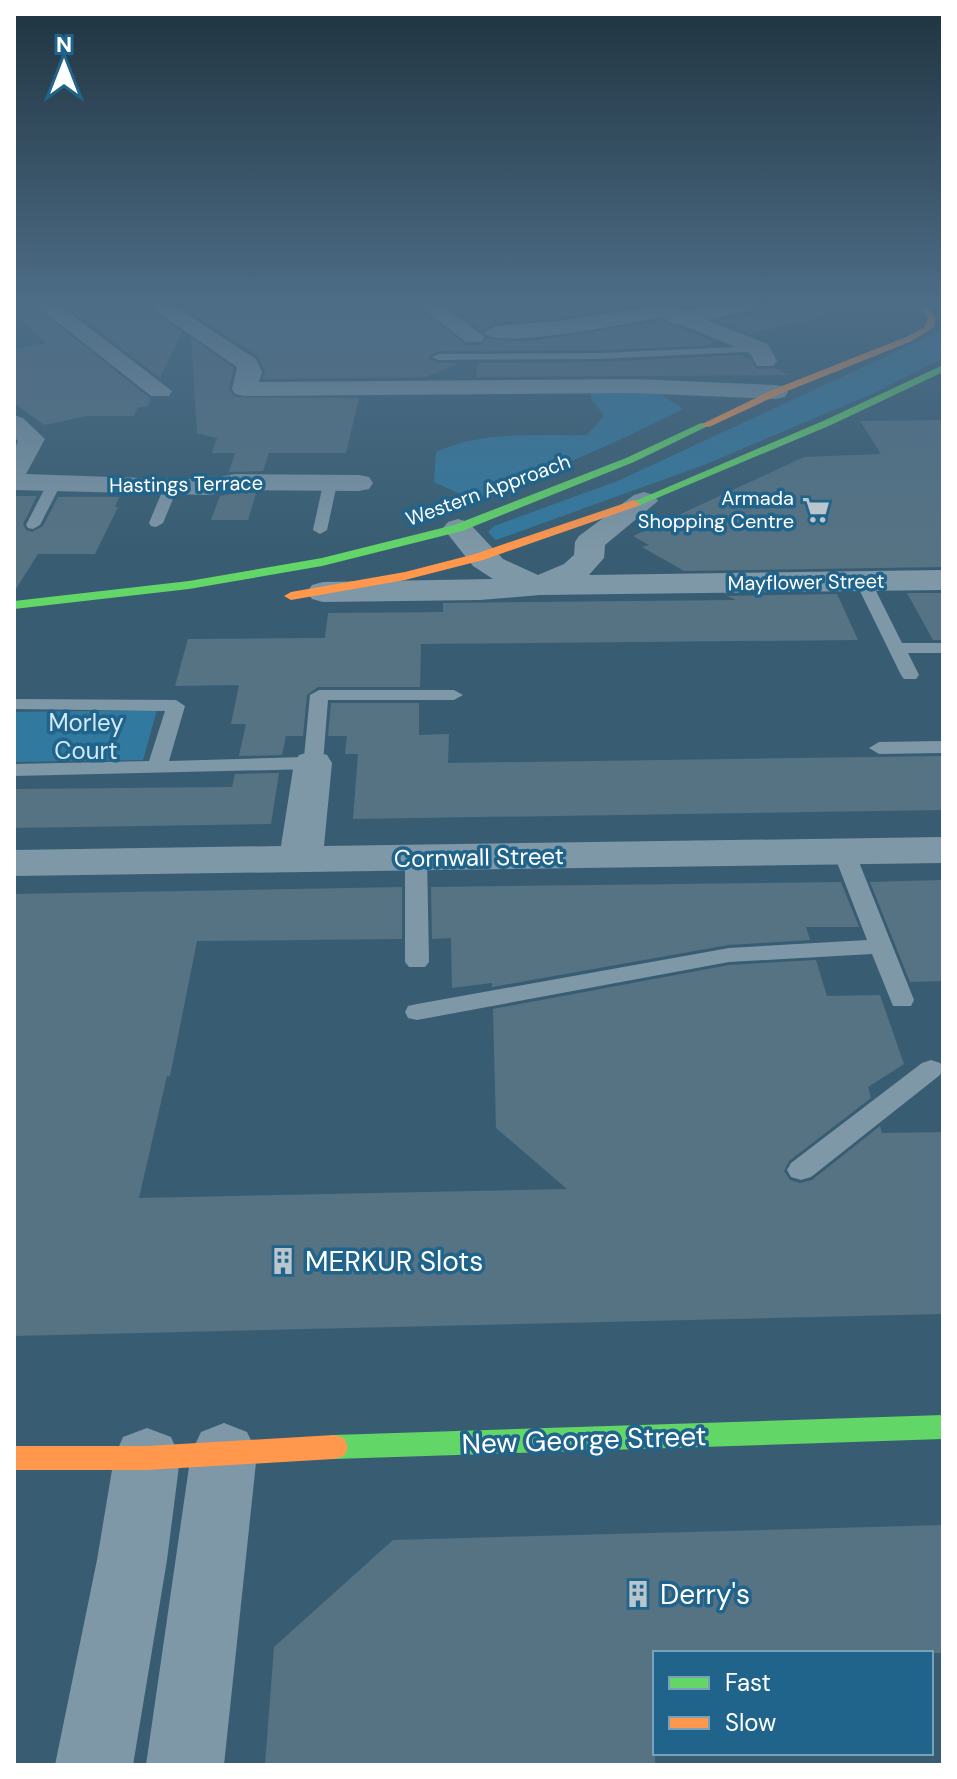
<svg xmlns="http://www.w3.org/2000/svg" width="957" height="1779" font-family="'DM Sans',sans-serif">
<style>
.green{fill:#32799f}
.building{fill:#567384}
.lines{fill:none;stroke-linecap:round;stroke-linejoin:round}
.lane{fill:#7f98a7;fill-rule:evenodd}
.street{fill:#7f98a7;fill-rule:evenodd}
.fast{fill:#63d668;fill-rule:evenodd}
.slow{fill:#ff974d;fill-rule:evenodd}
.labels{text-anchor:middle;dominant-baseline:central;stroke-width:7;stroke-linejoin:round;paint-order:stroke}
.far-street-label{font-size:20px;fill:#fff;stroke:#20638b}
.far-poi-label{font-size:20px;fill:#fff;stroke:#20638b;text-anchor:end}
.park-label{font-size:24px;fill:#d2eaf8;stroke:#20638b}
.street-label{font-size:24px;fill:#fff;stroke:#20638b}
.near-poi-label{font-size:28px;fill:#fff;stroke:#20638b;text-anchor:start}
.near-street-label{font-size:28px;fill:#fff;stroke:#20638b}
</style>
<rect width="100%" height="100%" fill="#385d72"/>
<g class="green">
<polygon points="943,321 943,358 874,393 704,465 496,540 488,532 494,526 620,480 917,342 940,330"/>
<path d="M656,391L683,409C616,443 549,472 479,497L469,498L434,482L436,452C483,430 537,436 587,435L604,416L591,398V392Z"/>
<polygon points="157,710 143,760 14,762 14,712"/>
</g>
<g class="building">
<polygon points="14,302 29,302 151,399 147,407 138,407 134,416 87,416 44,425 14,403 14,349 47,344 14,314"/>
<polygon points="61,302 140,302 182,332 160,378"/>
<polygon points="174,302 411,302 466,345 482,345 488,338 514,341 540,340 662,320 671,327 681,328 715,342 708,344 712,345 600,350 438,351 429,356 431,360 438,363 459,363 426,377 263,379 265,371 258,356"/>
<polygon points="444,302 632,302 635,306 560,318 495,323 482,331"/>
<polygon points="760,302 826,302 828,315 750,334 717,321 753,313"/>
<polygon points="191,338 234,368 229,388 234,397 359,398 346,453 269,453 263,471 229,472 235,453 212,453 217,438 197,433"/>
<polygon points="740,355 750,359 757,369 775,368 789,375 476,377 477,363 600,362"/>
<polygon points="943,420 943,567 684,571 642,547 649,545 633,536 804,457 881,454 860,421"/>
<polygon points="235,493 256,493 248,520 211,520 220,496"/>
<polygon points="14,496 37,496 23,524 26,530 32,532 43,526 58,497 119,497 115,507 118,507 95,554 38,554 14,592"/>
<polygon points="907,593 943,593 943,640 933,640"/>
<polygon points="837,594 858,640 421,644 420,687 318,687 307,695 303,736 286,736 282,755 239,756 246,724 231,724 239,685 175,686 188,639 325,638 328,613 443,612 443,603 736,600 727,596"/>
<polygon points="331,703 419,703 419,735 449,734 448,763 943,756 943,810 353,819 358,754 345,754 347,736 328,736"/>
<polygon points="279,773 271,824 14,828 14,789 232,787 235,774"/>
<polygon points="943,880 943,981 910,982 870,882"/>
<polygon points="841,882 859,927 806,927 810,940 728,945 492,987 492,983 452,988 451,938 432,939 431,887"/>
<polygon points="402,887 402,939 197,941 170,1076 167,1076 139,1198 567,1189 496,1128 493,1009 729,965 816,960 827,996 880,995 904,1064 868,1087 871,1098 789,1161 784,1171 790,1180 800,1183 812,1180 880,1126 882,1133 943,1132 943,1314 14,1336 14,894"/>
<polygon points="943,1525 943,1653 655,1653 655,1765 265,1765 274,1647 393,1540"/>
</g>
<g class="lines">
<g class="lane">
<polygon points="760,346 764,347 764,351 600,359 438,360 432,357 438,354 600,353"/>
<polygon points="55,478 62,482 40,525 33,529 28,528 26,525 48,482"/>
<polygon points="330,480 337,484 327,530 320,534 313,530 323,484"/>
<polygon points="171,483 178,487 163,523 156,527 151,526 149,523 164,487"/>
<polygon points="863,576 871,581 902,643 943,643 943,653 908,653 919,675 916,679 904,679 901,675 855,581"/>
<polygon points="319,690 454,690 463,695 454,700 328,700 323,763 313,769 14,776 14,764 149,761 165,711 14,709 14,699 176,700 185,706 169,761 304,757 310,695"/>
<polygon points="943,741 943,753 879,754 869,748 879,742"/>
<polygon points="844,846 855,852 914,1000 911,1006 893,1006 872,954 729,962 417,1020 408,1018 405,1012 408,1006 417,1004 729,948 867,940 833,852"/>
<polygon points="416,852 427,858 429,962 425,967 409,967 405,962 405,858"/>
<polygon points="931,1060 940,1063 943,1068 940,1075 811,1177 801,1180 791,1177 787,1170 791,1163 922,1063"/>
</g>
<g class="street">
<polygon points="32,302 56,302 172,391 169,396 151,396"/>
<polygon points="143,302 168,302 256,359 262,372 259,382 635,379 776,385 785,387 788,392 785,397 776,399 635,393 244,396 235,394 232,389 237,367"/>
<polygon points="414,302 438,302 485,337 482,342 466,342"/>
<path d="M635,302H664L686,311L731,302H757L752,310L707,320L768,344L777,361L773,366H757L750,353L682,325L671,324L663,317C637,322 497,350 484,333L495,326L560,321L642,308Z"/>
<polygon points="14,415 23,418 45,439 26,474 171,479 209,479 235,474 359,475 369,477 373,483 369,489 359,491 235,490 209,495 14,490 14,451 18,441 14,437"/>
<polygon points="644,492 654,495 658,501 605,545 604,558 589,575 943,570 943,590 540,595 480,600 323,602 312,599 307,592 312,585 323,582 493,579 473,566 443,528 448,522 458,519 468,522 503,559 538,575 564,564 574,555 575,542 579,536 634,495"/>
<polygon points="313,751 327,755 332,763 324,846 943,837 943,863 14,876 14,850 281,846 294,763 299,755"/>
<polygon points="224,1423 247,1432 257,1453 224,1765 146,1765 191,1453 201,1432"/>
<polygon points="147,1428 171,1437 180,1458 167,1560 133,1765 55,1765 97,1560 114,1458 123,1437"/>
</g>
<g class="fast">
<polygon points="943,365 943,372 831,425 638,506 628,504 823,421"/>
<polygon points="701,423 710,425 634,462 462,531 322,566 189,589 14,609 14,601 189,581 322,558 454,525 626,458"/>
<polygon points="943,1415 943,1439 334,1459 324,1456 320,1447 324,1438 334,1435"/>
</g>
<g class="slow">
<polygon points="926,306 936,319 933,328 912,341 780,394 709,427 700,425 772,390 906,337 925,327 928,319 922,309"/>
<polygon points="634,500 640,504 638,506 483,560 405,580 291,600 284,596 291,592 405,572 475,554"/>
<polygon points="334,1435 344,1438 348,1447 344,1456 334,1459 147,1470 14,1470 14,1446 147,1446"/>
</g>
</g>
<linearGradient id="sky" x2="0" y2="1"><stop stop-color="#1f333f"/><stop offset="0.55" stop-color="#4d6d87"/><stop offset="1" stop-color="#4d6d87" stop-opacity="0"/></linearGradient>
<rect width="957" height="551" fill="url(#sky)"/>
<defs>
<g id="supermarket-bare" transform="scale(2.16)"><path d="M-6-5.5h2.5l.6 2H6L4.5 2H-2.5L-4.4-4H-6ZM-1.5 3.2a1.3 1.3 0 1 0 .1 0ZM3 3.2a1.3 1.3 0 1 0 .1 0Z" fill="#b9c6ce" stroke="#20638b" stroke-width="2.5" paint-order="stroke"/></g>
<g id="building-bare" transform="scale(2.16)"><path d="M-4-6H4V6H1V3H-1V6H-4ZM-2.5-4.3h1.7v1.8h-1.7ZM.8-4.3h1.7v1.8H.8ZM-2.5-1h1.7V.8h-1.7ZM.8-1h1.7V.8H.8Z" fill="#b9c6ce" stroke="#20638b" stroke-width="2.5" paint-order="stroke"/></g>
</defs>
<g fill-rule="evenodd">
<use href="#supermarket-bare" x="816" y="510"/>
<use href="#building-bare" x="283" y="1261"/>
<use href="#building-bare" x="638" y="1594"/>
</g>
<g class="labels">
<g class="far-street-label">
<text transform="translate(186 484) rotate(-1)">Hastings Terrace</text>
<text transform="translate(488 490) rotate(-20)">Western Approach</text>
<text transform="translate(806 582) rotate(-1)">Mayflower Street</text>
</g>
<g class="far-poi-label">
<text x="794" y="498">Armada<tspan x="794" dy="23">Shopping Centre</tspan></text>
</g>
<g class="park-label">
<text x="86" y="722">Morley<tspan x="86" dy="28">Court</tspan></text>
</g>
<g class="street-label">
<text transform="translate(479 857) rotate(-1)">Cornwall Street</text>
</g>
<g class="near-poi-label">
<text x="305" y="1261">MERKUR Slots</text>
<text x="660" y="1594">Derry's</text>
</g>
<g class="near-street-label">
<text transform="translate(584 1440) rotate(-2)">New George Street</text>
</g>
</g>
<rect width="957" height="1779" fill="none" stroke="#ffffff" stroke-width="32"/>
<rect x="653" y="1651" width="280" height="104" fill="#20638b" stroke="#79a1b9" stroke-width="2"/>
<rect x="669" y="1677" width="40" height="12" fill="#63d668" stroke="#79a1b9" stroke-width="2"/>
<text x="725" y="1691" font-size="24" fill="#ffffff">Fast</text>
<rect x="669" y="1717" width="40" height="12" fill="#ff974d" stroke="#79a1b9" stroke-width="2"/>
<text x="725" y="1731" font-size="24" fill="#ffffff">Slow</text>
<g transform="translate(64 64)" stroke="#20638b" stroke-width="6" paint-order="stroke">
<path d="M0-6L14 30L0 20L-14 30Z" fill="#ffffff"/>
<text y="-12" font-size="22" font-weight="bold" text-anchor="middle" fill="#ffffff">N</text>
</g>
</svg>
